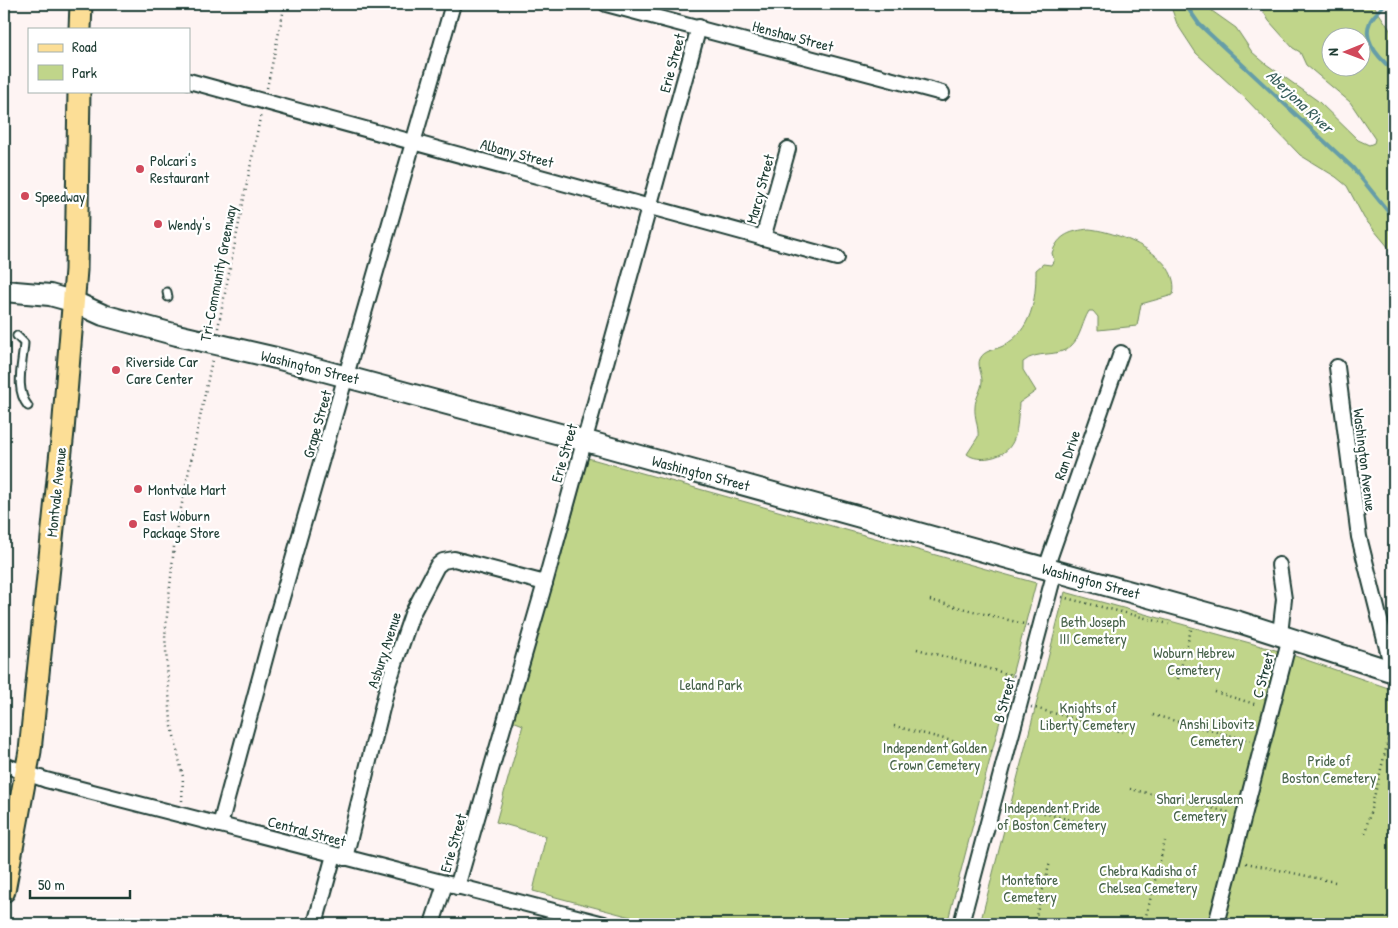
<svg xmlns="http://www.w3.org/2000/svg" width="1398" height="928" font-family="'Patrick Hand',sans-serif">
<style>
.green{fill:#c0d58a;stroke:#70895f;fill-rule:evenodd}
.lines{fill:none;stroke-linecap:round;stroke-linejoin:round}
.stream{stroke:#659da8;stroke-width:4}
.service-casing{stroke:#1f3d34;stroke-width:11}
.minor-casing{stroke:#1f3d34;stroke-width:18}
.secondary-casing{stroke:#1f3d34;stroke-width:24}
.primary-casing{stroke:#1f3d34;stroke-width:25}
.path{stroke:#1f3d34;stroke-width:2.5;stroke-dasharray:1 4;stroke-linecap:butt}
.service{stroke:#fff;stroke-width:7}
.minor{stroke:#fff;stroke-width:14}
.secondary{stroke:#fff;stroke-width:20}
.primary{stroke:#fcde96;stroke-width:21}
.poi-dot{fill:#d1495b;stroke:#fff;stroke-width:2}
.labels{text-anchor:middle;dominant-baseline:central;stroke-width:4.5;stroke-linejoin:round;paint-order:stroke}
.street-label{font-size:15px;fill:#1f3d34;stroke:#fff}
.poi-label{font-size:15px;fill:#1f3d34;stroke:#fff;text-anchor:start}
.park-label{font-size:15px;fill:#47634a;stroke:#fff}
.water-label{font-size:16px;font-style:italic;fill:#365d5b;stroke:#fff}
</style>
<rect width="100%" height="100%" fill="#fef4f3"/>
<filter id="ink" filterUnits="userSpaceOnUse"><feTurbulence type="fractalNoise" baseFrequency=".02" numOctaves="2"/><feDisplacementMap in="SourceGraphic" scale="10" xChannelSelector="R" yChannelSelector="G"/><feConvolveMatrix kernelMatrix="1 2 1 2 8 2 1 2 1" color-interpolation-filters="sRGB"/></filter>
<g filter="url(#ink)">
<g class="green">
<path d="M1170,4H1206L1212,11L1236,28L1252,52L1266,64L1318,101L1358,140L1369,145L1374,143L1375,139L1350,102L1306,65L1300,52L1293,48L1269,21L1259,4H1373L1394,36V254L1364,218L1347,186L1336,177L1300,155L1244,97L1196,53L1177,24ZM1330,38H1360V68H1330Z"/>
<path d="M1089,229C1119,232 1182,256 1173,295L1141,304L1137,326L1098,330V317L1093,311H1089C1082,322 1081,337 1071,346C1056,359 1038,349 1023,362V370L1036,391L1019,403C1017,427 1019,453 989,458C982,459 973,459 967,454L978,437C979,427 974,417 975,407C975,398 982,390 982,381C982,374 977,365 980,359C984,350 995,350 1003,346C1032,330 1036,300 1036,270L1043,264L1051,265L1054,260L1052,253C1059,234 1071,231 1089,229Z"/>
<polygon points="588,458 1036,583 947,924 657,924 533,891 546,836 496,822 523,725 513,721 516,706 545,601 561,557"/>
<polygon points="1065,592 1279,651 1208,924 980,924"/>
<polygon points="1292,655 1394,690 1394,924 1222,924"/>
</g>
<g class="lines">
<g class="stream">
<polyline points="1185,4 1199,24 1353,168 1394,219"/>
<path d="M1384,4C1381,10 1372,16 1370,22C1361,41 1382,61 1394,71"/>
</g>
<g class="service-casing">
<g id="service">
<polyline points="167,292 168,297"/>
<path d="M17,336L24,343C23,363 14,389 28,406"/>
</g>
</g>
<g class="minor-casing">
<g id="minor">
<polyline points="606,4 942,93"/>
<polyline points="189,81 837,258"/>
<polyline points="763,238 788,149"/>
<polyline points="1337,367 1359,537 1393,672"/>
<polyline points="1279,565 1284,599 1280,634"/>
<polyline points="1046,568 1121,353"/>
<polyline points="4,765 46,780 604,924"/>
<polyline points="220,825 275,622 453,4"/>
<polyline points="345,858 388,684 412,614 437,566 443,561 454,559 545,583"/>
<polyline points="457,887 545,583 699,27"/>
<polyline points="315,924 334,855"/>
<polyline points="432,924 445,884"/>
<polyline points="961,924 1055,571"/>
<polyline points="1216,924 1290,637"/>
</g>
</g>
<g class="secondary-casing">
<polyline id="secondary" points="4,291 50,295 72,301 103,315 177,335 276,358 597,444 1239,622 1394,672"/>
</g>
<g class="primary-casing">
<g id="primary">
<polyline points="80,29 81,4"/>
<polyline points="4,891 30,751 63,431 76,270 79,91"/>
</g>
</g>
<g class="path">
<polyline points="267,88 285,4"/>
<polyline points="218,328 261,113"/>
<polyline points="1062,597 1169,624"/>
<polyline points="930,600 1028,625"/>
<polyline points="917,649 1015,676"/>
<polyline points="1178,679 1192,626"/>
<polyline points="1215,692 1258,705"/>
<polyline points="1031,707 1123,732"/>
<polyline points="1153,715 1251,741"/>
<polyline points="894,726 995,752"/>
<polyline points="1130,789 1232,813"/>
<polyline points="182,801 183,777 171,722 165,636 175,537 212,360"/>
<polyline points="1005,803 1110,830"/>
<polyline points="1365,833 1394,717"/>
<polyline points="1246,863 1335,882"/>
<polyline points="1034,924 1050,862"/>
<polyline points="1144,924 1165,841"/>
</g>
<use href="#service" class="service"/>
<use href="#minor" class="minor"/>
<use href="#secondary" class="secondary"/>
<use href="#primary" class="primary"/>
</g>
</g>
<g class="poi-dot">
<circle cx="140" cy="169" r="5"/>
<circle cx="25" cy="196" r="5"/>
<circle cx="158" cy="224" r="5"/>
<circle cx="116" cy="370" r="5"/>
<circle cx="138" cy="489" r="5"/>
<circle cx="133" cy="524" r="5"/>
</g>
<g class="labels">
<g class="street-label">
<text transform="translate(793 36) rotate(15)">Henshaw Street</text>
<text transform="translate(672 63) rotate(-75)">Erie Street</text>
<text transform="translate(517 153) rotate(15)">Albany Street</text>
<text transform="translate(760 189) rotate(-75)">Marcy Street</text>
<text transform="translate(218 273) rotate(-79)">Tri-Community Greenway</text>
<text transform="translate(310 367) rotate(14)">Washington Street</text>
<text transform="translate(317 424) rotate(-74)">Grape Street</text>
<text transform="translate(564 453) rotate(-74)">Erie Street</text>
<text transform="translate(1067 455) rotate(-71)">Ran Drive</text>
<text transform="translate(1365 460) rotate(83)">Washington Avenue</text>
<text transform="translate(701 473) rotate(15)">Washington Street</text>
<text transform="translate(56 492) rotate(-84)">Montvale Avenue</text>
<text transform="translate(1091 581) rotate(15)">Washington Street</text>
<text transform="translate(384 650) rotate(-72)">Asbury Avenue</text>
<text transform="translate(1263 675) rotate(-75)">C Street</text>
<text transform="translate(1004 700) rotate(-75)">B Street</text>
<text transform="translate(307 831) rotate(15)">Central Street</text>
<text transform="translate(453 843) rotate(-74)">Erie Street</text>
</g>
<g class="poi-label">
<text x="150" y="160">Polcari's<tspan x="150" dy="17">Restaurant</tspan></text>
<text x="35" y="196">Speedway</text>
<text x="168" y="224">Wendy's</text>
<text x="126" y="361">Riverside Car<tspan x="126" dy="17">Care Center</tspan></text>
<text x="148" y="489">Montvale Mart</text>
<text x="143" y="515">East Woburn<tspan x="143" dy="17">Package Store</tspan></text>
</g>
<g class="park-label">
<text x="1093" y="621">Beth Joseph<tspan x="1093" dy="17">III Cemetery</tspan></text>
<text x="1194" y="652">Woburn Hebrew<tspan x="1194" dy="17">Cemetery</tspan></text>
<text x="711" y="684">Leland Park</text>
<text x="1088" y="707">Knights of<tspan x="1088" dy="17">Liberty Cemetery</tspan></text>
<text x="1217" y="723">Anshi Libovitz<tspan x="1217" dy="17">Cemetery</tspan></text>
<text x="935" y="747">Independent Golden<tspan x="935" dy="17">Crown Cemetery</tspan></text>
<text x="1329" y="760">Pride of<tspan x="1329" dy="17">Boston Cemetery</tspan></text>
<text x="1200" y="798">Shari Jerusalem<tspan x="1200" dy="17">Cemetery</tspan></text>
<text x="1052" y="807">Independent Pride<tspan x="1052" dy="17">of Boston Cemetery</tspan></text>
<text x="1148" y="870">Chebra Kadisha of<tspan x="1148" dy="17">Chelsea Cemetery</tspan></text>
<text x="1030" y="879">Montefiore<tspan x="1030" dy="17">Cemetery</tspan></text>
</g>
<g class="water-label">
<text transform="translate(1300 101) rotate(43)">Aberjona River</text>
</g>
</g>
<rect width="1398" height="928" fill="none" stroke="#fff" stroke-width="20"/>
<rect x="10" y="10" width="1378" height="908" fill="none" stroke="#1f3d34" stroke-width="2" filter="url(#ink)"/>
<rect x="28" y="28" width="162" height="65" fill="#ffffff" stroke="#a5b1ae"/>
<rect x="38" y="44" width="25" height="8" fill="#fcde96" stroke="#a5b1ae"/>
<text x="72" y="52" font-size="15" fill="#1f3d34">Road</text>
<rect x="38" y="65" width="25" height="15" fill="#c0d58a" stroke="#a5b1ae"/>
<text x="72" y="78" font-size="15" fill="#1f3d34">Park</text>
<g transform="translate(1346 52) rotate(269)"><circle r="24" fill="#ffffff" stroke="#a5b1ae"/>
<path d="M0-4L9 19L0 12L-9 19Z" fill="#d1495b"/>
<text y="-8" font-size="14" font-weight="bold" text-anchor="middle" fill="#1f3d34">N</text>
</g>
<path d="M30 890v8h100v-8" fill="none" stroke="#1f3d34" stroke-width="2.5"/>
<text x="38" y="890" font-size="15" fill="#1f3d34" stroke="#ffffff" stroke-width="4" paint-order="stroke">50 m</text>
</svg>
